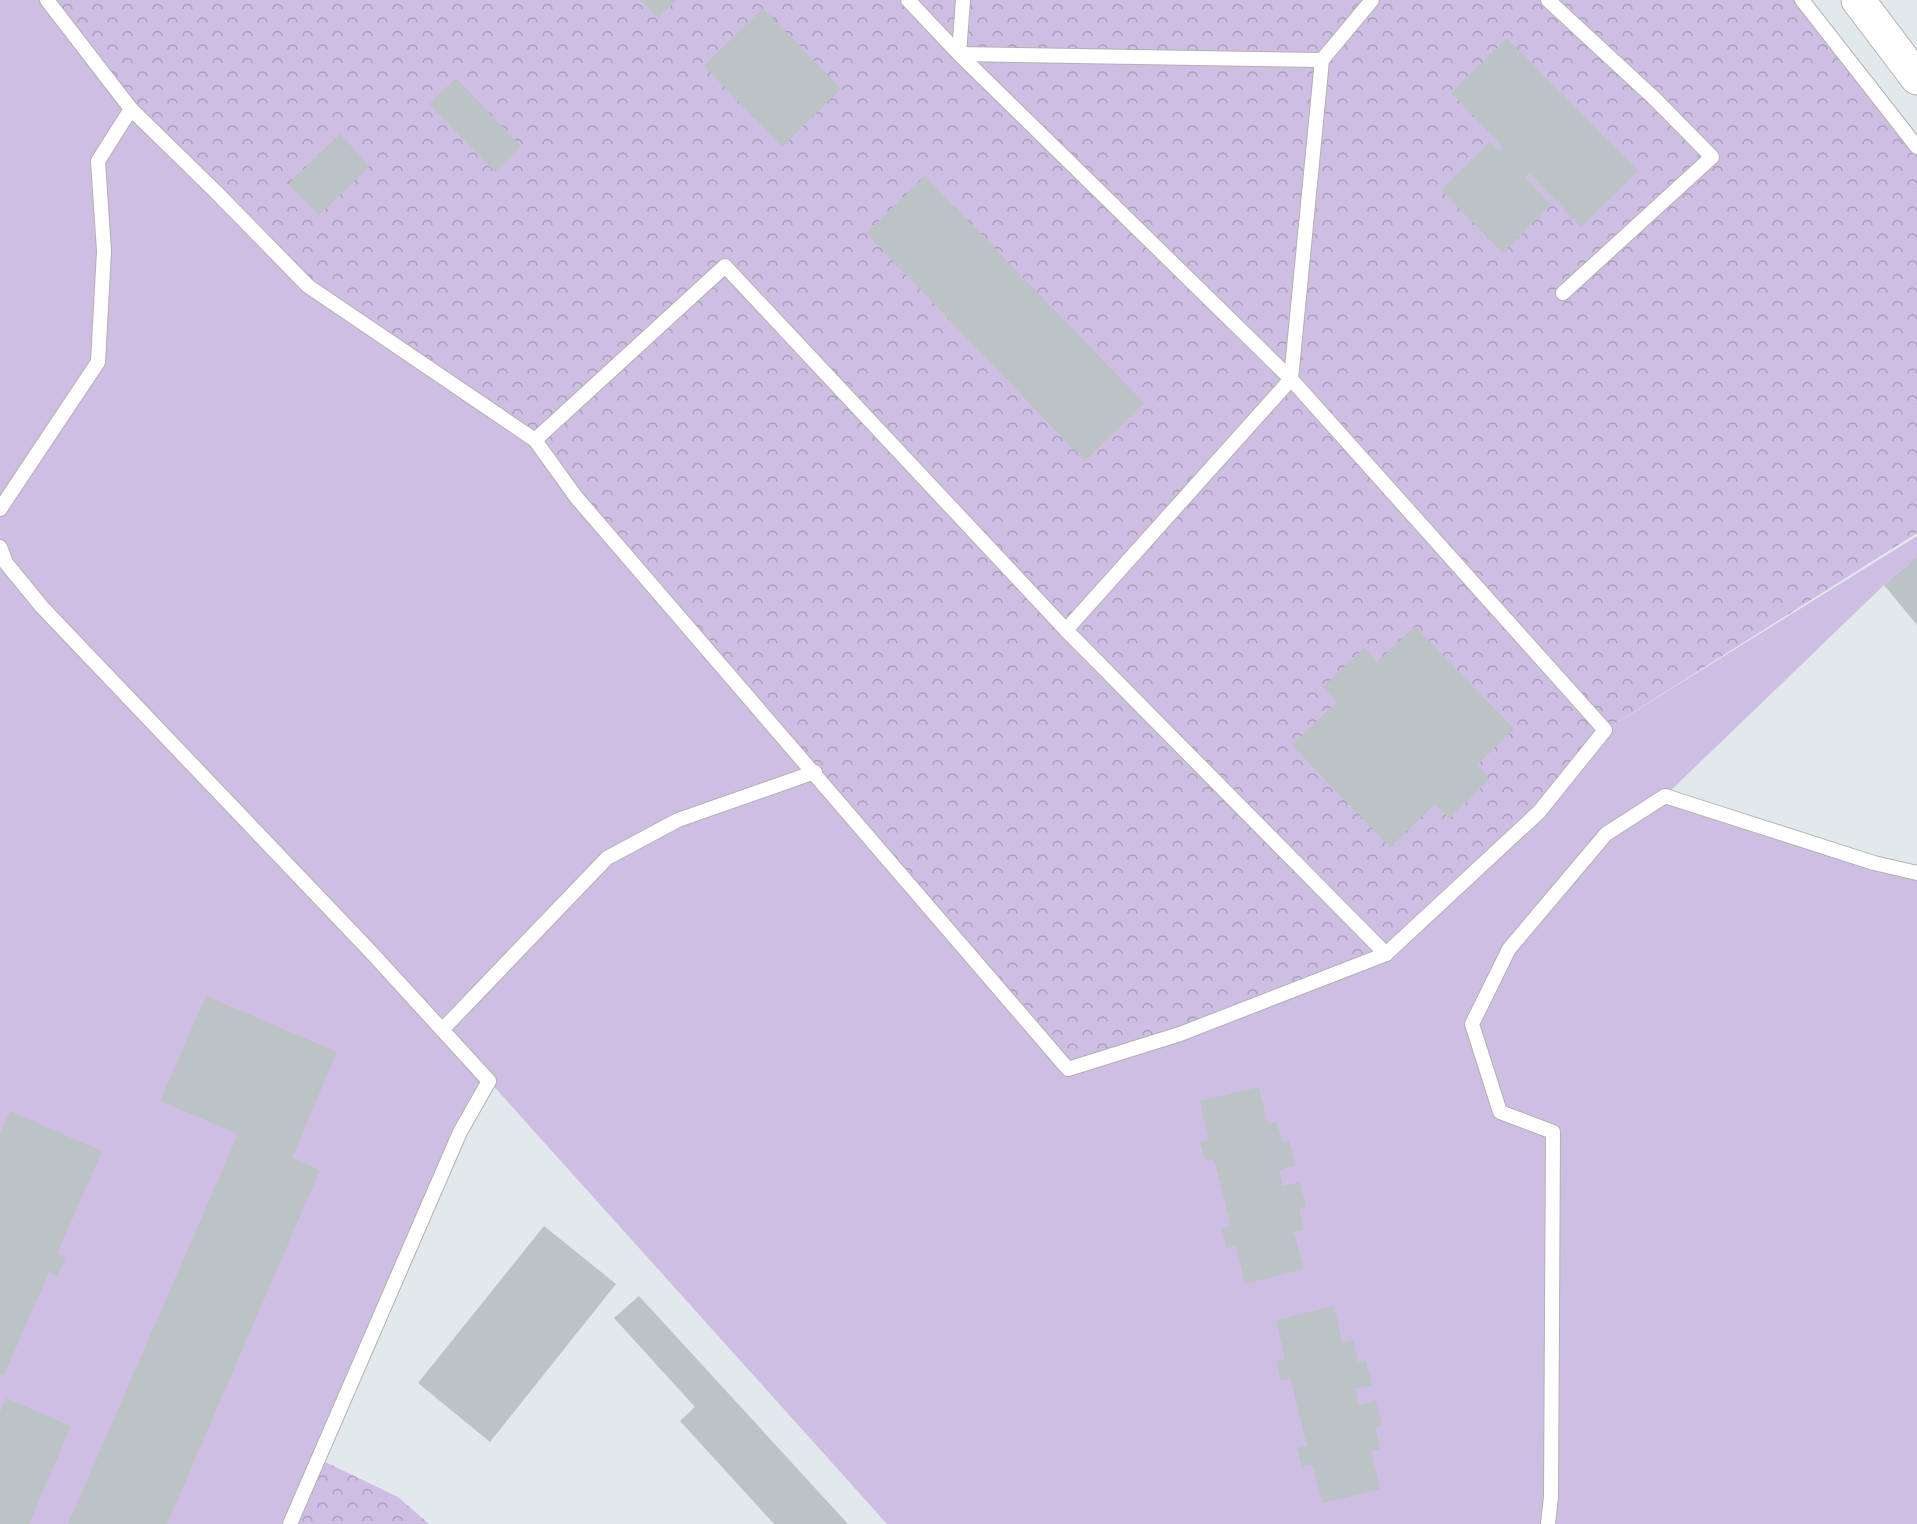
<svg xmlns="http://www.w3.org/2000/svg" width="1917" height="1524" font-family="'Noto Sans',sans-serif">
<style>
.grass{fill:#cfbee3}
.forest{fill:url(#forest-crowns)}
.building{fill:#bbc3c5}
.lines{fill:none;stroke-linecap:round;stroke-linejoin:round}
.service-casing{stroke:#b6b0af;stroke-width:16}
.secondary-casing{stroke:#b8b1b1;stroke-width:35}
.service{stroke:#fff;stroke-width:14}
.secondary{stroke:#fff;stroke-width:33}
</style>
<defs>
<pattern id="forest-crowns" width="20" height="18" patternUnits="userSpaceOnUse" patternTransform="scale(1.5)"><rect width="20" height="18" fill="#cfbee3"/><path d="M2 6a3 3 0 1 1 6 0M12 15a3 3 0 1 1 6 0" fill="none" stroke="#ab9dbb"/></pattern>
</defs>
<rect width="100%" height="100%" fill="#e1e9ec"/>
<polygon class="grass" points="0,0 47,0 1605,730 1917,536 1917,557 1884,585 1665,796 1917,873 1917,1524 887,1524 489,1081 290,1524 0,1524"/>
<g class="forest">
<polygon points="47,0 1802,0 1917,147 1917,533 1605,730 1539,812 1386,954 1068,1069 535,440 308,286 131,109"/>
<polygon points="319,1459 398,1497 429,1524 290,1524"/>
</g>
<g class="building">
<polygon points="640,0 677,0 658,18"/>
<polygon points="763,8 841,89 782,147 704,66"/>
<polygon points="1507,38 1638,171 1581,227 1529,173 1525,177 1551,205 1503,253 1441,190 1490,142 1499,151 1503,147 1451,93"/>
<polygon points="456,78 521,146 495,172 429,104"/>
<polygon points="340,134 370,166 319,215 288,184"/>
<polygon points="925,176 1144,403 1085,461 866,233"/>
<polygon points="1917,557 1917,625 1884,585"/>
<polygon points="1415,626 1514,729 1477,765 1490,779 1449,819 1435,804 1390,847 1292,745 1337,702 1323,687 1364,648 1377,662"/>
<polygon points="206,996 337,1052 292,1158 320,1170 167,1524 68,1524 238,1134 160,1101"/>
<polygon points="1259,1087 1268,1124 1277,1121 1282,1142 1289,1141 1296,1165 1279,1170 1283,1186 1300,1182 1306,1207 1299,1209 1304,1230 1294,1232 1304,1269 1245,1284 1236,1246 1226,1248 1222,1229 1231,1226 1214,1159 1205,1161 1200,1142 1209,1140 1200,1101"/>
<polygon points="10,1111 102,1151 57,1254 66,1258 57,1276 49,1272 4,1375 0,1374 0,1134"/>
<polygon points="544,1226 616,1284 490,1442 418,1383"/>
<polygon points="639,1296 848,1524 774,1524 680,1421 695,1407 614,1318"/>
<polygon points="1334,1306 1343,1343 1353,1340 1358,1362 1366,1360 1372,1385 1355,1389 1359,1406 1376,1401 1382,1426 1375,1428 1380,1449 1371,1451 1380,1489 1322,1503 1312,1465 1302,1467 1297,1448 1307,1446 1290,1378 1281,1381 1276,1361 1285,1359 1276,1320"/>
<polygon points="6,1398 71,1426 29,1524 0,1524 0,1412"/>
</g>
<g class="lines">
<g class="service-casing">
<g id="service">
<polyline points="47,0 131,109 216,192 308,286 535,440 576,497 1068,1069 1180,1034 1386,954 1539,812 1605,730 1291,379 959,54 908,0"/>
<polyline points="963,0 959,54 1322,60"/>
<polyline points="1548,0 1655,99 1712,157 1563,293"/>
<polyline points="1802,0 1917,147"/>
<polyline points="535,440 725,266 1066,630 1386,954"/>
<polyline points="0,509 98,362 104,251 98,161 131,109"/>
<polyline points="0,547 6,563 42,607 370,951 489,1081 460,1132 290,1524"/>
<polyline points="1066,630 1291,379 1322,60 1372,0"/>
<polyline points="442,1030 607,858 678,820 815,772"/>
<polyline points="1548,1524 1551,1497 1553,1132 1500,1112 1472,1024 1509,949 1606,834 1665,796 1874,863 1917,873"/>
</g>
</g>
<g class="secondary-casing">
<polyline id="secondary" points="1858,0 1917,78"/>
</g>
<use href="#service" class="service"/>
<use href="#secondary" class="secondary"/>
</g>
</svg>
